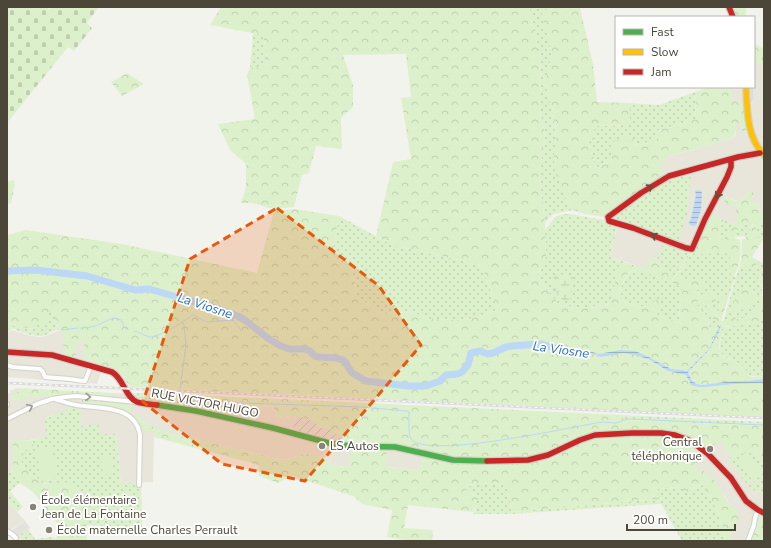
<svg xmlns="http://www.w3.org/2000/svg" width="771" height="548" font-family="'Nunito Sans',sans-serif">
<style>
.residential{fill:#e8e5db}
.industrial{fill:url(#industrial-furrows)}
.grass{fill:url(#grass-dots)}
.forest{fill:url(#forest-crowns)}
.wetland{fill:url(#wetland-marsh)}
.cemetery{fill:url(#cemetery-stones)}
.park{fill:#ddf0cc}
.parking{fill:#e3e2dc}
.water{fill:url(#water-rules)}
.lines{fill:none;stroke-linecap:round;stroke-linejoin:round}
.stream{stroke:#bcd8f4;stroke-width:1}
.river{stroke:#bcd8f4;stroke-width:7}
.street-casing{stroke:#d2d0cb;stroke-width:6}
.fast-casing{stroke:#d3d1c4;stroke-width:8}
.slow-casing{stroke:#d3d1c4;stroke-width:8}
.jam-casing{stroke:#d3d1c4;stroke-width:8}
.street{stroke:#fdfdfc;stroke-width:4}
.fast{stroke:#4caf50;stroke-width:5.5}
.slow{stroke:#ffc107;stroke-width:5.5}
.jam{stroke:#c62828;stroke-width:5.5}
.rail-casing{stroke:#dadada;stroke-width:2.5}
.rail{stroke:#fff;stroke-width:1;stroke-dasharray:3;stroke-linecap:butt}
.oneway{stroke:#4b5b3c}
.oneway2{stroke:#9b9890}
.marked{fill:#e8590c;fill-opacity:0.2;stroke:#e8590c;stroke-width:3;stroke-dasharray:8 5;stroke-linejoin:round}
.poi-dot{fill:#868377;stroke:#fff;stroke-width:1.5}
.labels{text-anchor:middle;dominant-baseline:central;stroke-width:3.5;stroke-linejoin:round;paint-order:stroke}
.street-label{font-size:12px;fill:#4b4637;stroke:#fff}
.poi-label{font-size:12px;fill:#4b4637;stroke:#fff;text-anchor:start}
.water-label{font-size:13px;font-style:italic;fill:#276fc1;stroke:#fff}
</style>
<defs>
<pattern id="industrial-furrows" width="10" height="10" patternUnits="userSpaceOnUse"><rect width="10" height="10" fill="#e6e3dd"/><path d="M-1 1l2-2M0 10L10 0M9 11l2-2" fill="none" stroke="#c7c4be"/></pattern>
<pattern id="grass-dots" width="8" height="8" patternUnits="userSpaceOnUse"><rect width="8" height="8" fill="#ddf0cc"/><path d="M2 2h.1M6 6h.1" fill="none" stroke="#bfcfb0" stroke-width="1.8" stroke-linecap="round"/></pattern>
<pattern id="forest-crowns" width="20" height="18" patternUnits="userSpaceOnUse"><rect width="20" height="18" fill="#ddf0cc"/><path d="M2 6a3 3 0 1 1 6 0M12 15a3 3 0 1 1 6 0" fill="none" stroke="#bfcfb0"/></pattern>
<pattern id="wetland-marsh" width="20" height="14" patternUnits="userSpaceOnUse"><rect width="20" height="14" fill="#ddf0cc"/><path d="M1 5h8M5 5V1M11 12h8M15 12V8" fill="none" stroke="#bfcfb0"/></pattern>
<pattern id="cemetery-stones" width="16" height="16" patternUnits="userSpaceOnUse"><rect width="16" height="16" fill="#ddf0cc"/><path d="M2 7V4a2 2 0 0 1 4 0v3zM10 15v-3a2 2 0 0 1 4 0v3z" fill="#bfcfb0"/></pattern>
<pattern id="water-rules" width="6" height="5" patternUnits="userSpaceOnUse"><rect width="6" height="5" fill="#bcd8f4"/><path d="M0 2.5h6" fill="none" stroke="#9bb1c6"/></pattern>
</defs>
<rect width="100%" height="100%" fill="#f3f3ee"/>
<g class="residential">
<polygon points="757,63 764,63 764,212 759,209 759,205 757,204 750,205 750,201 753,196 747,192 745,197 737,201 728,197 735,205 739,207 739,216 735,225 711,214 694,250 692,251 686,251 678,246 664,241 657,259 653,258 647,261 647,265 643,268 611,257 618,222 667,179 659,165 672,155 696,149 732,138 735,136 736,132 734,127 736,124 739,124 741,125 742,131 747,135 733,100 729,87 754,87 754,65"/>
<polygon points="12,330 31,336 40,337 45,336 61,330 76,357 76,342 84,341 84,359 103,366 97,384 7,377 7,332"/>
<polygon points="14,388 20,388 19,391 12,395 11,397 14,400 17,400 31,397 44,396 53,397 111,397 112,396 111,393 138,394 140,393 172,394 173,397 179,402 270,407 274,408 277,416 278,417 296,416 292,430 331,441 351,442 396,444 421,449 419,455 423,456 421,470 365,465 352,465 346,467 330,465 307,454 297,456 284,460 176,435 161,431 149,425 139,417 134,417 154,432 153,482 121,483 116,434 99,434 81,426 66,412 65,414 50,416 46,418 47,437 24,441 23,439 14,451 12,471 7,474 7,393 10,393 10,390 14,390"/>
<polygon points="722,440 725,447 762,464 764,463 764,517 760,516 750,541 728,541 734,528 735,523 730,506 725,496 700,473 694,466 692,451 698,443 710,446"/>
<polygon points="7,501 25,521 7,532"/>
</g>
<polygon class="industrial" points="296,416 299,416 316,422 318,427 332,429 343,436 342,442 331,441 292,431"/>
<g class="grass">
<polygon points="529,7 580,8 542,10 552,54 545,83 553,111 556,143 554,151 565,196 573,210 554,214 545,222 539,179 545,134 539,106 541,84 540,59"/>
<polygon points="253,33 263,35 268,65 250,68"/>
<polygon points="695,92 696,119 656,131 657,139 636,146 630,135 612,160 596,168 588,142 596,138 593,126 630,125 630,103 659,105"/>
<polygon points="691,172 687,214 678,242 612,220 611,218 618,212 667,179"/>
<path d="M565,214H570L604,220L617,225L611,257L624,262L622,264L614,288L613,299L609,304L597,306L582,308L560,305L547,291L538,276C539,269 545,265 545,257C547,249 545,239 545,230L556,216Z"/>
<polygon points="339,216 392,245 481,265 498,310 466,320 430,319 412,312 385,314 357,297 352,269 332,256"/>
<path d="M764,218V239L762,241C750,233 756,226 764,218Z"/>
<polygon points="724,220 735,225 730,233 727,240 721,239 720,238 718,232"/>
<path d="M748,222L752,223C753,228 748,232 747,237L742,236L735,237C737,228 739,225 748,222Z"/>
<path d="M664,241L678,246L686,251L690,252L672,281L682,288L679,314L681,320L679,323L667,318L657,315L646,306L639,307L620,300L618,296C622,287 625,273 635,270L673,274C667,268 667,268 658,270L657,269L658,264L657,259Z"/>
<path d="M724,252L730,255L733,276L735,275L734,277H736C737,273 739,267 744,265L749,268L754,267L759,261L764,264V271L758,279L759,283L762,286C763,296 761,310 751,316C748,318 742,318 738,319H736L735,316C738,310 743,310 748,306C751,303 754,299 757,296C756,291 750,288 747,286C739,296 734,306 732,319H724L735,280H734L728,299L727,297L720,302L719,311L717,313L711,303L713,302L708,295L706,296L694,292L695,290H699L698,281C691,282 685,280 680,275V272L691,254C696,252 699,254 704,254C711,254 717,253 724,252Z"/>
<path d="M697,301C707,301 714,316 719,324L720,325L719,329L712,328L710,327L705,314L695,303V302Z"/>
<path d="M53,310L56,312C54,322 53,322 61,329C54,330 49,334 42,336C34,337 21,332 14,329H11L7,331V323L15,326L34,329L38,322H41L43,325L46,323C46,318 47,311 53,310Z"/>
<path d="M764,317V376C757,376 752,378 746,373V370C742,365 737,363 733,359L726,358L720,352V342L723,334L721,329H720L721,325L726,327L732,326L760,321Z"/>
<polygon points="140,393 172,394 173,397 179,402 231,404 228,415 215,413 215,406 191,403 189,407 177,405 176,404 141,398 138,399 134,396 133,394"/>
<path d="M71,407L80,409L81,426L98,424L99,434H116L121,483L141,482L142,528L86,525C88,512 84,498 77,487C68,486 58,484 49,483C47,483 45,484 43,483C40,482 38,479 36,477C33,474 29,473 26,470C17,461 22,448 33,446L32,440L47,437L44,419L59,413H62L64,414L66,412L67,408Z"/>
<polygon points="622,415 764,422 764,426 630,420 622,418"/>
<polygon points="725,446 729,453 735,455 747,453 754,453 757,455 762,464 764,463 764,493 761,494 761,490 763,488 762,487 759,487 758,488 760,490 760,494 756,492 752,488 751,489 748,485 759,481 757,480 747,484 729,461 731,459 723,447"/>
<polygon points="12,471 20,483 10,491 23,507 17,512 7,501 7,474"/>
<path d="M504,483L507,485L512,512L657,499L658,497V489L682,487L685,493L702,484C713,499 723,522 726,541H682L661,504H659L512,514H474L477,496L469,493L466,490L465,487L478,484Z"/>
<polygon points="28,529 35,539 53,537 55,541 21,541 21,539 18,537"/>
</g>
<g class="forest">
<path d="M221,7H529L540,59L541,84L539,106L545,134L539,179L545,222L546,257L544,264L538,272V276L547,291L560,305L582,308L597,306L609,304C614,299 613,294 614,289C615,280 617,268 624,262L643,268L647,265V261L648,259L653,258L657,259L658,262L657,269L658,270C667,268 667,268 673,274L669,281L639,270C626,268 622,286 618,296L620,300L639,307L646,306L657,300L662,303L657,315L667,318L679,323L681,320L679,314L682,288L672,282L690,252L694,250L711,213L724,220L718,232L720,238L721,239L727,240C730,231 735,224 738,216L735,212L736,210L739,209V207L735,205L732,207L729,205L720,198L728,197L735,201H738C743,196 745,201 747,192L750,190C758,194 749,199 750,205L757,204L760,206L759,209L764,212V218C756,226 751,233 762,241L752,257L759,261L754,267L749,268L743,265L741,266L737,273L741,260L742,240L746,238L747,234L753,225L752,223L748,222C740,225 736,229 735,238L740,240C742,253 739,264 735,275L733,276L729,273L730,255L724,252C717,253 709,255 702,254C698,254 696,253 691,254L680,272V275C688,282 695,281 704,281C707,283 706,285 705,288L699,290H695L694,292L706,296L710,292L715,293L716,299L715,301L711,303L717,313C720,309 720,301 722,296C725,296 727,297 728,299L721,321L722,322L724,319H732L734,300L741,293L743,286L747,285C750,288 756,291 757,296C754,299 751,303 748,306C743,310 738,310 735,316L736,319H738C742,318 748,318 751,316C757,312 766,292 762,286C761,284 759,283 757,281L758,279L764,271V317L760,321L756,323C745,325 725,330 716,322C709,316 708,297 695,302L700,309L705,314L710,327L712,328L719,329L709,349L687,371L683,370L671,369L645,355L635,351L599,354L590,351L582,350L566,349L555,347V349L562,351L588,352L601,357L619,353H628L644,357L668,371L686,375L689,382L694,386L699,387H705L735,384L764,383V417L130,387L121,374L114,370L84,359V341L76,342V357L64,354C63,347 64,337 61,330C57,321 51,328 56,313L55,311C47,310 46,319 46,325L44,326L41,322H38L37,328L34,329L15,326L7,323V235L26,230L122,244L257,273L274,211L294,209L339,216L332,256L352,269L357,297L385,314L412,312L430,319L466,320L498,310L481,265L392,245L376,236L393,162L411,159L401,98L411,97L406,54L343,55L353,85V107L341,118L342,149L316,146L309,173L302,175L294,207L273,209L252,203H241L246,187V164L230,150L218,124L255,119L247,74L250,68L268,64L263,35L210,25Z"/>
<polygon points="731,7 746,7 746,17 735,17"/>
<path d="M580,8L593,64L597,102L630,103V125L593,126L596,138L588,142L596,168L612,160L611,143L630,135L636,146L657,139L656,131L696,119L695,92L709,87H729L733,100L744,104L749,134L747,135L742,131L741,125L739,124H736L734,127C736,132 736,134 732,138L696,149L672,155L659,165L666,176L604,217L585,214L573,210L565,196L554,168V151L556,143L553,111L545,83L552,54L541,10Z"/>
<polygon points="754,43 764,49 764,63 757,63 754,65"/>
<polygon points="127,73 144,84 122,96 111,82"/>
<polygon points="14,180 15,186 14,188 11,203 7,204 7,182"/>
<path d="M720,329L723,331C723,334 721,337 720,340C718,351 721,359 733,359L738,364L745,367C746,369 746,372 747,374C750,379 759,376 764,376V379L748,381H733L702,385L697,384L692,381L688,372L709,350Z"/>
<path d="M20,388L111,393L112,396L110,398L53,397C46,395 37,396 29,398C25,398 20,401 16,400C12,399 13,398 11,395L19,391Z"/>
<polygon points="172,394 622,415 622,418 630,420 764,426 764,463 760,462 757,455 754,453 747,453 735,455 729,453 722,441 710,446 707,449 686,435 677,432 660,431 602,431 586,434 543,454 533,456 522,458 490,459 460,458 444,455 416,447 396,444 342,442 343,436 333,434 332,429 318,427 316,422 299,416 278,417 277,416 274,408 270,407 179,402 175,400"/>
<path d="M82,399L133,404L131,414C118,406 97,407 82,405Z"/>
<path d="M133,417H139C149,427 163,431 176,435L284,460L297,456L307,454L325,457L330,465L346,467L349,466L351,449L387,450L386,467L421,470L423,456L447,461L475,464L530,463L540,461L591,438L605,436L634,435L662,436L672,437L682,439L696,447L692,451L699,461L695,466L700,473L703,471C716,478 723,494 730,506H735L739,522L735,523L734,528L728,541H726C723,522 713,499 701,484L685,493L681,487L658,489V497L657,499L512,512L507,485L504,483L478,484L465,487L466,490L469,493L477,496L478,499L473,512L408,505L404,528L433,530L432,541H409L387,537L392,510L362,504L355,497L293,476L285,479L278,483L259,476V465L154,437V432L142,430Z"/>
<path d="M23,439L24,441L32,440L33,446C29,447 28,448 25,451C20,457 20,465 26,470C29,472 32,474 34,475C38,478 40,482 44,484C53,483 63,480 72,484C89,490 86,526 87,541H55L54,539L61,534V528L34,493L20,483L12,471L14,451L12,442Z"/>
<polygon points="760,516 764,517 764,541 750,541"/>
</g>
<path class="wetland" d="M559,274L571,276L573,277L571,296L570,299C567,300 566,301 563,300C560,299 559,295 557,293C552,285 549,279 559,274Z"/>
<polygon class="cemetery" points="7,7 46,7 49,9 51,7 99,7 87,23 92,28 74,51 68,47 7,123"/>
<g class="park">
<polygon points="52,447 58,478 42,481 36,450"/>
<polygon points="750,454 764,473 753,481 739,462"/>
<polygon points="111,455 113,474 103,475 101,456"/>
</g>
<polygon class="parking" points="25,521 30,528 16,538 9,532"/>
<g class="water">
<polygon points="697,190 701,191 702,193 701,210 696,225 693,226 690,225 689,222 691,219 696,195 695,191"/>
<polygon points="720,325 721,325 719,332 709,350 688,372 692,381 697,384 702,385 733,381 748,381 764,379 764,383 735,384 705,387 699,387 694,386 691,385 686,375 668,371 648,359 635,355 623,353 601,357 588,352 562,351 555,349 555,347 566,349 586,350 599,354 620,350 635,351 645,355 671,369 683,370 687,371 709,349"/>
</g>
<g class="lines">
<g class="stream">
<polyline points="750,102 752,99 752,87"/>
<path d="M80,328C87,328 94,327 100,324C108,321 111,316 121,320L123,323V326L127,329"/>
<polyline points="61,330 78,328"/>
<path d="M134,331C139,332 146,336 149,337C157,338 186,321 192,315H194L206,322L233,320L242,331"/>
<polyline points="180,389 186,345 184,325 183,323"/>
<path d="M179,396L180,399L183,401L362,407L407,411L409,412C409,419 408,434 411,439C427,460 574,426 603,422L616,423L627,419L764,425"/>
</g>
<polyline class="river" points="7,271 36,270 87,276 135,290 149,289 216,308 240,317 246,321 269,339 279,345 289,349 305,349 310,351 315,356 319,357 336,358 343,360 346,363 351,372 366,381 408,386 424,386 429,385 440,381 446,375 457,374 462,372 468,365 471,353 480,351 488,354 493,353 506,347 511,346 541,344 563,350"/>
<g class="street-casing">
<g id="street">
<path d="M7,365L13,367L40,369L43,372L45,377C53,378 60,378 69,379C74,379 79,381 85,381L91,366"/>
<path d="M55,399C62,401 69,404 76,405C99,409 135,404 140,435L139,485"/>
<polyline points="7,405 7,404"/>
<polyline points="7,419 37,404 52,399 65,397 76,396 137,402"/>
<polyline points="7,531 13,535 16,538"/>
<polyline points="748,541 754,525 755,518 758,510"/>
</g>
</g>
<g class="fast-casing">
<polyline id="fast" points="157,405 196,411 273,428 329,443 351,446 395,447 453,460 487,461"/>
</g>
<g class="slow-casing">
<path id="slow" d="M746,87C747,110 747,138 764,155"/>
</g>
<g class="jam-casing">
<g id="jam">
<polyline points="729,7 733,17"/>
<polyline points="731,159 731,167 727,177 705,219 692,249 686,248 633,228 609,221 608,217 641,193 669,176 738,157 760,153"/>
<path d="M7,352L52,355L112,372C124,379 125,397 137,402C142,404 151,404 157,405"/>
<polyline points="487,461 528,460 548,455 580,440 595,435 632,433 661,433 675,435 691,441 708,454 731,478 746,501 758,510 764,513"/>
</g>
</g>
<use href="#street" class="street"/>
<use href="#fast" class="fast"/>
<use href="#slow" class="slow"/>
<use href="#jam" class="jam"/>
<g class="rail-casing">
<polyline id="rail" points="7,383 764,418"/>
</g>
<use href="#rail" class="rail"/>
</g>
<defs><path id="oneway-chevron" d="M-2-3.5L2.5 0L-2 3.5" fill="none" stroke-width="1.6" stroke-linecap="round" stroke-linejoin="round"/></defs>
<g class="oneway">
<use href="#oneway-chevron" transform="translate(650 187) rotate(-32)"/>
<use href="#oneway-chevron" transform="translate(718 195) rotate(117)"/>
<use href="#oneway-chevron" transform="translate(654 236) rotate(-159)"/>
</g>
<g class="oneway2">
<use href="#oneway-chevron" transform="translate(88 397) rotate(4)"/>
<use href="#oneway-chevron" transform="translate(30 407) rotate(-25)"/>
</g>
<path class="marked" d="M277,208L379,286L421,345L305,481L222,464L143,402L190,259Z"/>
<g class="poi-dot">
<circle cx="322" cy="446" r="4"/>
<circle cx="710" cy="449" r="4"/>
<circle cx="33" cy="507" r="4"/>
<circle cx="49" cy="530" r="4"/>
</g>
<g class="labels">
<g class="street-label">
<text transform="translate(205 403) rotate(11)">RUE VICTOR HUGO</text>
</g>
<g class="poi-label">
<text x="702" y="442" text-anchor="end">Central<tspan x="702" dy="14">téléphonique</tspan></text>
<text x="330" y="446">LS Autos</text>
<text x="41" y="500">École élémentaire<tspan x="41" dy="14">Jean de La Fontaine</tspan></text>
<text x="57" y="530">École maternelle Charles Perrault</text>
</g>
<g class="water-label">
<text transform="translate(205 306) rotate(18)">La Viosne</text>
<text transform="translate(561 350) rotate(8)">La Viosne</text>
</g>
</g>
<rect width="771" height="548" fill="none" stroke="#4b4637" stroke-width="16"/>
<rect x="615" y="16" width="140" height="72" fill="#ffffff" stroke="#b7b5af"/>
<rect x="623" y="29" width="20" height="6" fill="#4caf50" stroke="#b7b5af"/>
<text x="651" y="36" font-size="12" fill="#4b4637">Fast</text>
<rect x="623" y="49" width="20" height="6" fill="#ffc107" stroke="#b7b5af"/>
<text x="651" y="56" font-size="12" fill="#4b4637">Slow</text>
<rect x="623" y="69" width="20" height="6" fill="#c62828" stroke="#b7b5af"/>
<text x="651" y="76" font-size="12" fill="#4b4637">Jam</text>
<path d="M627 524v6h108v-6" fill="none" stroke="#4b4637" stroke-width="2"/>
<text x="633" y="524" font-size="12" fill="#4b4637" stroke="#ffffff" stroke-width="3" paint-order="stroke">200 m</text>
</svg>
